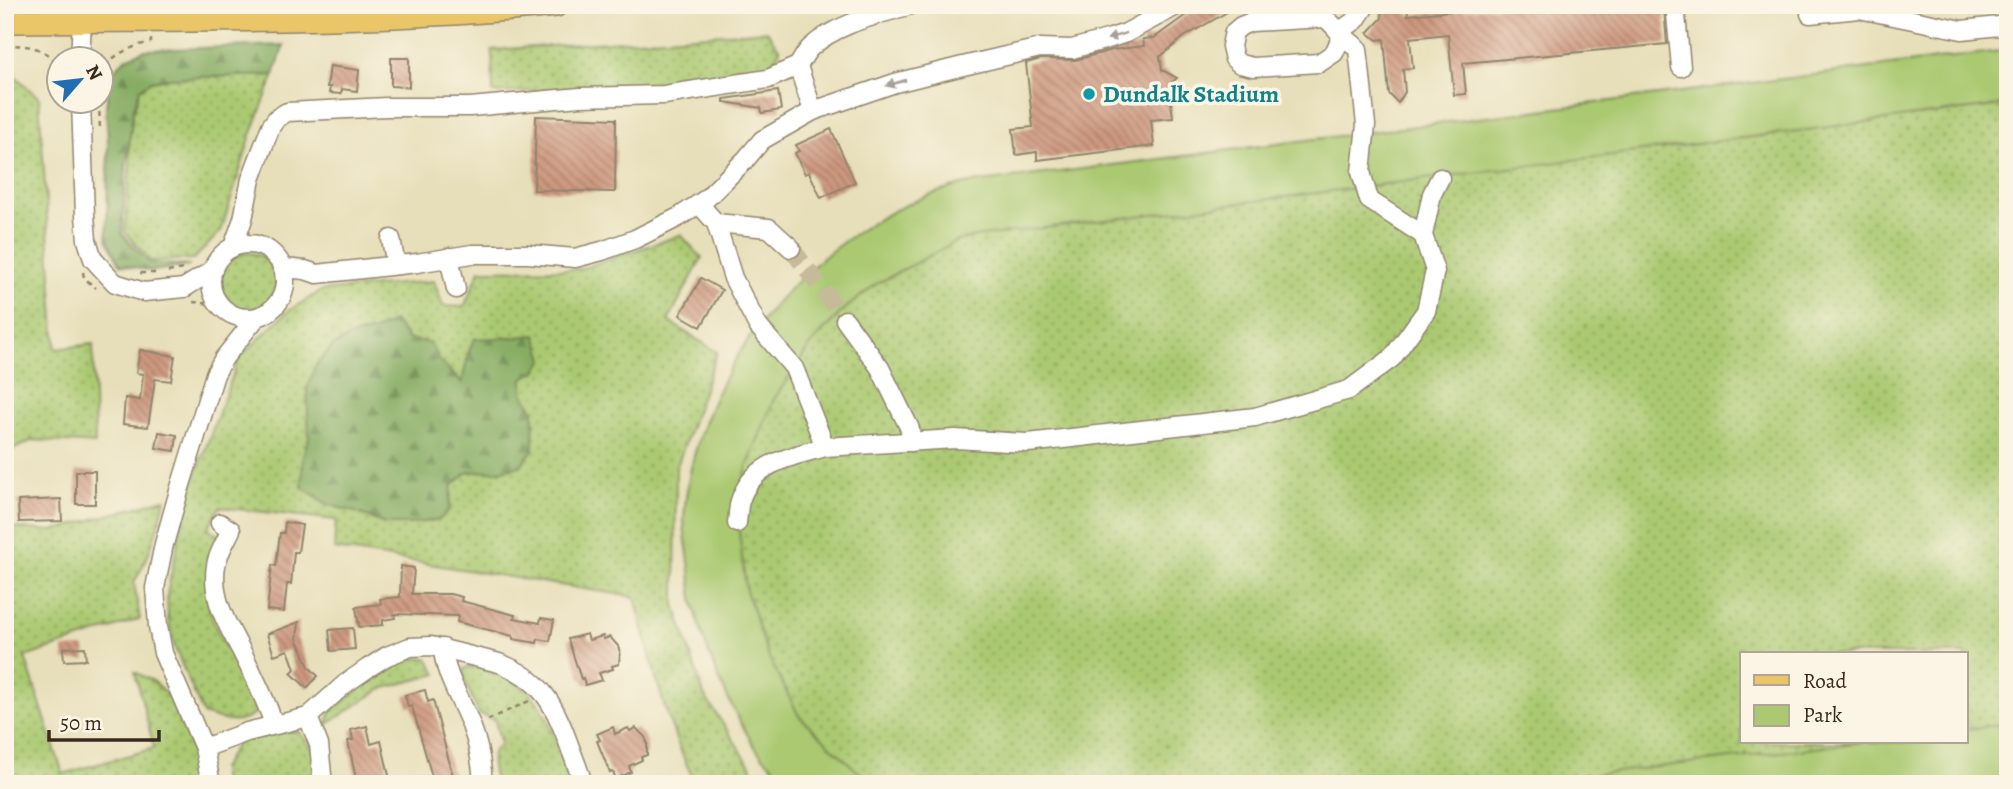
<svg xmlns="http://www.w3.org/2000/svg" width="2013" height="789" font-family="Alegreya,serif">
<style>
.grass{fill:url(#grass-dots);stroke:#727a48;stroke-width:2}
.forest{fill:url(#forest-firs);stroke:#616c40;stroke-width:2}
.park{fill:#aac971;stroke:#727a48;stroke-width:2}
.building{fill:url(#building-back-hatch)}
.lines{fill:none;stroke-linecap:round;stroke-linejoin:round}
.minor-tunnel{stroke:#c5bb9b;stroke-width:18;stroke-dasharray:18 9;stroke-linecap:butt}
.minor-casing{stroke:#91846c;stroke-width:21}
.major-casing{stroke:#91846c;stroke-width:26}
.path{stroke:#91846c;stroke-width:2.5;stroke-dasharray:5 5;stroke-linecap:butt}
.minor{stroke:#fff;stroke-width:18}
.major{stroke:#ebc669;stroke-width:23}
.oneway{fill:#a79f9a}
.culture-dot{fill:#0f9aa8;stroke:#fcf5e5;stroke-width:2.5}
.labels{text-anchor:middle;dominant-baseline:central;stroke-width:7;stroke-linejoin:round;paint-order:stroke}
.culture-label{font-size:24px;font-weight:bold;fill:#0d838f;stroke:#fcf5e5;text-anchor:start}
</style>
<defs>
<pattern id="grass-dots" width="8" height="8" patternUnits="userSpaceOnUse" patternTransform="scale(1.75)"><rect width="8" height="8" fill="#aac971"/><path d="M2 2h.1M6 6h.1" fill="none" stroke="#8ca35c" stroke-width="1.8" stroke-linecap="round"/></pattern>
<pattern id="forest-firs" width="22" height="20" patternUnits="userSpaceOnUse" patternTransform="scale(1.75)"><rect width="22" height="20" fill="#87ad63"/><path d="M5 1l3.5 6h-7zM16 11l3.5 6h-7z" fill="#708d51"/></pattern>
<pattern id="building-back-hatch" width="6" height="6" patternUnits="userSpaceOnUse" patternTransform="scale(1.75)"><rect width="6" height="6" fill="#cd987f"/><path d="M-1 5l2 2M0 0l6 6M5-1l2 2" fill="none" stroke="#a87c67"/></pattern>
</defs>
<rect width="100%" height="100%" fill="#fcf5e5"/>
<filter id="ink" filterUnits="userSpaceOnUse"><feTurbulence type="fractalNoise" baseFrequency=".0143" numOctaves="2"/><feDisplacementMap in="SourceGraphic" scale="14" xChannelSelector="R" yChannelSelector="G"/><feConvolveMatrix kernelMatrix="1 2 1 2 8 2 1 2 1" color-interpolation-filters="sRGB"/></filter>
<filter id="wash" filterUnits="userSpaceOnUse"><feTurbulence type="fractalNoise" baseFrequency=".00686" numOctaves="4" result="noise"/><feDisplacementMap in="SourceGraphic" scale="28" xChannelSelector="R" yChannelSelector="G"/><feGaussianBlur stdDeviation="1.57" result="paint"/><feColorMatrix in="noise" values="0 0 0 0 0 0 0 0 0 0 0 0 0 0 0 0 0 1.4 0 .05"/><feComposite in="paint" operator="in"/></filter>
<g filter="url(#wash)">
<rect width="100%" height="100%" fill="#e7dfba"/>
<g class="grass">
<polygon points="767,31 780,50 769,69 655,85 493,93 492,50"/>
<polygon points="5,72 11,72 39,98 56,349 93,344 95,444 33,440 12,450 5,526"/>
<polygon points="274,75 250,138 221,231 194,259 151,261 125,232 130,162 129,144 133,112 140,89 151,81 169,78"/>
<polygon points="2008,104 2008,725 1966,730 1966,654 1742,654 1742,742 1869,742 1523,784 878,784 855,770 799,717 768,659 745,590 737,523 746,467 773,399 812,343 842,311 876,284 956,241 974,236"/>
<path d="M681,235L702,258L668,321L717,352L676,469L675,605L704,695L754,771L768,784H696C666,726 651,660 635,597L334,549L336,520L220,507L208,528L219,536C215,551 208,569 207,584C205,620 229,651 246,680L243,683L256,712C241,728 221,720 203,714L175,648L168,618L167,594L187,499L239,358L288,311L321,291L434,281L443,306L464,307L480,270L580,269Z"/>
<circle cx="248" cy="281" r="28"/>
<polygon points="165,499 161,517 147,558 134,583 140,619 25,657 63,774 154,748 135,672 153,681 171,698 190,744 202,784 5,784 5,527 52,531"/>
<polygon points="428,658 437,674 381,689 326,725 331,711 392,665 411,659"/>
<path d="M474,666C529,684 540,693 558,748C562,759 568,772 569,784H495C493,770 486,752 501,745L495,720L479,714L462,675L465,668Z"/>
<polygon points="284,732 299,732 315,752 316,784 223,784 221,769 239,740"/>
</g>
<g class="forest">
<polygon points="284,45 274,75 169,78 151,81 140,89 133,112 126,166 122,234 150,263 190,266 152,271 120,264 107,239 108,142 106,109 108,85 114,70 126,58 145,50"/>
<polygon points="394,321 408,339 430,343 439,360 462,383 468,354 474,339 518,337 536,335 544,359 536,371 523,378 523,393 534,411 533,450 520,466 499,471 468,472 452,486 449,510 439,520 409,524 384,524 358,513 327,504 302,487 303,455 309,438 307,389 316,365 333,346 351,336 375,331"/>
</g>
<g class="park">
<path d="M2008,50V104L974,237L957,241L876,284L842,311L812,343L774,399L747,467L741,497L738,523L746,590L769,658L799,716L856,770L879,784H793C781,772 764,761 755,747C729,706 703,648 693,600C691,588 691,576 689,563C688,550 684,535 684,521C691,368 817,221 965,184Z"/>
<polygon points="2008,724 2008,778 1963,784 1517,784 1864,742 1966,742 1966,729"/>
</g>
<g id="blocks">
<g class="building">
<polygon points="1200,5 1239,5 1184,37 1160,57 1162,70 1177,78 1169,85 1173,118 1151,120 1154,146 1037,160 1037,152 1016,155 1013,129 1033,127 1026,63 1041,59 1075,60 1112,50 1144,46 1143,39 1154,38"/>
<polygon points="1380,5 1407,5 1408,15 1515,5 1640,5 1640,10 1664,7 1667,44 1463,63 1466,94 1454,95 1448,34 1410,38 1413,68 1403,69 1405,92 1398,103 1389,94 1384,39 1377,40 1368,33 1382,18"/>
<polygon points="391,58 409,58 409,87 391,86"/>
<polygon points="330,66 359,70 357,91 342,89 341,94 329,93 330,87 327,87"/>
<polygon points="778,91 781,110 762,113 761,108 724,102 724,99"/>
<polygon points="536,116 616,119 615,192 534,190"/>
<polygon points="831,129 855,182 821,198 809,172 805,174 795,153 799,151 796,145"/>
<polygon points="701,278 722,290 701,327 680,315"/>
<polygon points="140,350 175,356 171,381 155,379 148,427 123,424 125,398 140,400 143,374 136,373"/>
<polygon points="159,432 177,435 175,451 156,448"/>
<rect x="76" y="471" width="19" height="33"/>
<polygon points="61,499 62,521 19,522 18,501"/>
<polygon points="285,522 302,525 298,552 294,552 291,584 287,584 284,612 267,610 272,565 276,566 280,533 284,533"/>
<polygon points="401,566 414,568 412,594 450,594 462,597 461,601 515,615 514,618 540,623 541,618 554,620 550,641 538,639 537,643 513,639 513,636 457,622 458,616 394,614 395,618 383,620 383,625 359,627 356,607 381,604 380,599 400,597"/>
<polygon points="299,622 297,638 309,667 318,676 307,688 291,673 295,669 288,650 274,655 267,634"/>
<polygon points="353,628 355,649 331,651 329,630"/>
<polygon points="587,634 589,640 603,636 604,639 610,637 618,646 620,652 619,664 612,666 613,669 599,673 602,680 585,685 583,678 581,679 568,639"/>
<polygon points="85,647 86,660 64,661 63,648"/>
<polygon points="425,690 428,702 433,700 455,784 434,784 412,706 408,707 405,695"/>
<polygon points="367,726 371,744 381,741 391,784 357,784 348,741 353,740 351,730"/>
<polygon points="613,727 615,734 628,728 630,731 636,728 645,737 647,742 647,755 641,757 642,760 629,766 631,772 616,779 613,772 610,773 597,741 600,740 597,734"/>
</g>
</g>
</g>
<g filter="url(#ink)">
<use href="#blocks" fill-opacity="0" stroke="#91846c" stroke-width="2"/>
<g class="lines">
<polyline class="minor-tunnel" points="791,248 845,320"/>
<g class="minor-casing">
<g id="minor">
<path d="M911,5C877,15 837,23 810,48C805,53 802,60 798,66L813,111L895,83L963,66L1040,48L1072,49L1111,38L1126,33L1178,5"/>
<polyline points="1675,5 1681,67"/>
<polyline points="1810,14 1859,9 1962,30 2008,25"/>
<polyline points="1340,31 1356,20 1366,5"/>
<path d="M1342,36L1334,53L1319,63L1253,67L1240,64L1234,59L1231,46L1234,32L1241,26L1251,22L1324,18C1334,23 1337,32 1345,38C1350,42 1353,43 1358,49L1366,125L1361,172L1369,200L1423,235"/>
<polyline points="80,60 82,20"/>
<polyline points="81,102 85,215 87,240 93,259 115,283 144,292 184,288 213,270"/>
<polyline points="699,204 716,223 733,278 758,326 794,368 825,447 955,439 1028,443 1255,417 1349,390 1392,358 1426,311 1435,271 1423,235 1432,194 1440,178"/>
<polyline points="716,223 769,228 791,248"/>
<polyline points="391,239 396,265"/>
<circle cx="248" cy="281" r="37"/>
<polyline points="233,247 243,219 251,179 271,126 277,118 287,112 387,107 470,107 580,97 664,95 768,79 798,66"/>
<polyline points="449,257 456,289"/>
<polyline points="283,268 305,270 317,274 417,263 472,254 528,254 575,258 602,251 635,239 679,217 706,199 746,159 762,140 813,111"/>
<polyline points="845,320 880,368 910,429 911,442"/>
<path d="M220,523L231,530C226,541 218,553 216,565C211,598 226,622 241,650C253,674 265,698 274,724"/>
<path d="M737,523C738,516 738,508 740,501C752,462 791,457 825,447"/>
<path d="M443,648C444,674 462,701 471,725C478,743 482,764 483,784"/>
<polyline points="308,717 319,745 323,784"/>
<path d="M204,748L247,732L308,717L345,684L368,668L387,656L410,647L431,646L499,663C540,678 554,703 568,742C573,756 579,770 583,784"/>
<polyline points="211,784 204,748 163,653 158,626 155,588 164,544 179,491 215,374 224,358 256,318"/>
</g>
</g>
<g class="major-casing">
<path id="major" d="M5,21C189,19 374,23 556,5"/>
</g>
<g class="path">
<path d="M5,45C31,45 49,47 60,72"/>
<path d="M102,75C106,56 133,46 151,42V38"/>
<polyline points="99,102 100,130"/>
<polyline points="83,272 84,278 96,288"/>
<polyline points="168,272 182,269"/>
<polyline points="140,273 155,273"/>
<polyline points="193,302 220,305"/>
<polyline points="488,720 529,701"/>
</g>
<use href="#minor" class="minor"/>
<use href="#major" class="major"/>
</g>
<defs><path id="oneway-solid" d="M-6-.8H1V-3.2L6.5 0L1 3.2V.8H-6Z" transform="scale(1.75)"/></defs>
<g class="oneway">
<use href="#oneway-solid" transform="translate(1117 36) rotate(162)"/>
<use href="#oneway-solid" transform="translate(896 83) rotate(164)"/>
</g>
</g>
<circle class="culture-dot" cx="1089" cy="94" r="7"/>
<g class="labels">
<g class="culture-label">
<text x="1103" y="94">Dundalk Stadium</text>
</g>
</g>
<rect width="2013" height="789" fill="none" stroke="#fcf5e5" stroke-width="28"/>
<rect x="1740" y="652" width="228" height="91" fill="#fcf5e5" stroke="#afa495" stroke-width="2"/>
<rect x="1754" y="675" width="35" height="10" fill="#ebc669" stroke="#afa495" stroke-width="2"/>
<text x="1803" y="688" font-size="21" fill="#3b2a1e">Road</text>
<rect x="1754" y="705" width="35" height="21" fill="#aac971" stroke="#afa495" stroke-width="2"/>
<text x="1803" y="722" font-size="21" fill="#3b2a1e">Park</text>
<g transform="translate(80 80) rotate(62)"><circle r="33" fill="#fcf5e5" stroke="#afa495" stroke-width="2"/>
<path d="M0-5L12 26L0 18L-12 26Z" fill="#1f6fb2"/>
<text y="-10" font-size="19" font-weight="bold" text-anchor="middle" fill="#3b2a1e">N</text>
</g>
<path d="M49 730v10h110v-10" fill="none" stroke="#3b2a1e" stroke-width="3.5"/>
<text x="60" y="730" font-size="21" fill="#3b2a1e" stroke="#fcf5e5" stroke-width="5" paint-order="stroke">50 m</text>
</svg>
